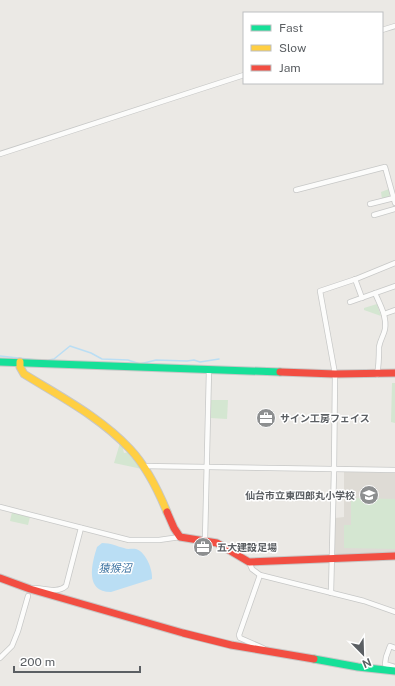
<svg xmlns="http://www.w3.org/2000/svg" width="395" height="686" font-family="'Public Sans','Noto Sans JP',sans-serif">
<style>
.education{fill:#dedbd5}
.green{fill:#d4e6d1}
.water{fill:#badef4}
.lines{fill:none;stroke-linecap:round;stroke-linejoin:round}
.stream{stroke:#badef4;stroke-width:1.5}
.street-casing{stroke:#c7c8c7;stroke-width:6}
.fast-casing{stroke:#c7c7c6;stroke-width:9}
.slow-casing{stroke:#c7c7c6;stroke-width:9}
.jam-casing{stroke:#c7c7c6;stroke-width:9}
.street{stroke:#fcfcfb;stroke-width:4.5}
.fast{stroke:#16e098;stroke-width:7}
.slow{stroke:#ffcf43;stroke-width:7}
.jam{stroke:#f24e42;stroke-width:7}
.labels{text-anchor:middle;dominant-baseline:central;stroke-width:3;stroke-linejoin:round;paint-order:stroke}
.poi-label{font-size:10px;font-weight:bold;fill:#5b5f63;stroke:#fff;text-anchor:start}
.water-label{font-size:11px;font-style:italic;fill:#4176a3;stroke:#fff}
</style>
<rect width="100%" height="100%" fill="#ebe9e5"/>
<polygon class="education" points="344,472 395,473 395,554 334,557 335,518 344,517"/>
<g class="green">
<polygon points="389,189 390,197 382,199 381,192"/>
<polygon points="377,304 381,316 364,310 364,308"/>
<polygon points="392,383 395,383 395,423 391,422"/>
<polygon points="211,400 228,400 227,419 210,418"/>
<polygon points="120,443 124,447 123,449 124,453 129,452 142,469 114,463"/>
<polygon points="351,498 395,499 395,549 344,548 344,525 351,525"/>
<polygon points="12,512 30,517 28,525 10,521"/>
</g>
<path class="water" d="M102,543C111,543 116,546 124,548C128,550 132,548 136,549C146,552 153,570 152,579L111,592C84,592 92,563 97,547Z"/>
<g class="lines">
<g class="stream">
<polyline points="0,356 37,360"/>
<polyline points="49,360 54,359 70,346 91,353 102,359 128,360 140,364 156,360 187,361 194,360 200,362 219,359"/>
</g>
<g class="street-casing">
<g id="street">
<polyline points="382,30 395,26"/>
<polyline points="0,154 244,75"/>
<polyline points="296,190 385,167 395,203"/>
<polyline points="370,204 394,198"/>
<polyline points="374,215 395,209"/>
<polyline points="355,279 362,298"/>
<path d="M375,293C380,305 387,316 385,329C384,335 380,340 379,347C379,356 379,365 377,375"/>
<polyline points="350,302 395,286"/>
<polyline points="384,314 395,310"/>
<polyline points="143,466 395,470"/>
<polyline points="0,507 129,540 159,540 180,537"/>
<polyline points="205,540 209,370"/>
<polyline points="249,562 252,569 260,575 364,601 395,612"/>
<polyline points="260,575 239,635 240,638 263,648"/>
<path d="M33,588C44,588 57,594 66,586L81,528"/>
<polyline points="331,593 334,470 335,374 320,291 356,279 395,263"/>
<polyline points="395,648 390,646 386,657 385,664 395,667"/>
<polyline points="0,658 12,646 18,631 28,596"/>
</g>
</g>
<g class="fast-casing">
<g id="fast">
<polyline points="0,362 280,372"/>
<polyline points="314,659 358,667 395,671"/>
</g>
</g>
<g class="slow-casing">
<path id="slow" d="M20,362V367L24,374C61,397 100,417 130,449C146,466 158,490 167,512"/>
</g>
<g class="jam-casing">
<g id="jam">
<polyline points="280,372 335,374 395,373"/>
<polyline points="167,512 174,528 180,537 217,543 249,562 395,556"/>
<polyline points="0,578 30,589 183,633 231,645 314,659"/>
</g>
</g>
<use href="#street" class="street"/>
<use href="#fast" class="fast"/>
<use href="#slow" class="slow"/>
<use href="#jam" class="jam"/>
</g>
<defs>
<g id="office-disc" transform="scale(1)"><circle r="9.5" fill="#8d8f90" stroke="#fff"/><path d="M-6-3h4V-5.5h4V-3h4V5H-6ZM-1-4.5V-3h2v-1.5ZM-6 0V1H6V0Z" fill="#fff"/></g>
<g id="school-disc" transform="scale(1)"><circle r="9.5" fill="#8d8f90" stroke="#fff"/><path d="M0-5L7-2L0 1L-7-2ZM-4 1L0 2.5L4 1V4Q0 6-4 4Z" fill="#fff"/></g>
</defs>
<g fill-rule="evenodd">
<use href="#office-disc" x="266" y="418"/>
<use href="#school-disc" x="369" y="495"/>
<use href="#office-disc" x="203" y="547"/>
</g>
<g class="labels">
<g class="poi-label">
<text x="280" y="418">サイン工房フェイス</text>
<text x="355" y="495" text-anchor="end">仙台市立東四郎丸小学校</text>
<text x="217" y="547">五大建設足場</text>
</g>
<g class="water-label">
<text x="115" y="568">猿猴沼</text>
</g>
</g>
<rect x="243" y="12" width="140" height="72" fill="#ffffff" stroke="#bdbfc1"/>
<rect x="251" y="25" width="20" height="6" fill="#16e098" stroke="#bdbfc1"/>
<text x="279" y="32" font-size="12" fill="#5b5f63">Fast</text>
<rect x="251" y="45" width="20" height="6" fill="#ffcf43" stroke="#bdbfc1"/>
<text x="279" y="52" font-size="12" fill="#5b5f63">Slow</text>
<rect x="251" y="65" width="20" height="6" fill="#f24e42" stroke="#bdbfc1"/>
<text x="279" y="72" font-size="12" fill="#5b5f63">Jam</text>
<g transform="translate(363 654) rotate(157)" stroke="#ffffff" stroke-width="3" paint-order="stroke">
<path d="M0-3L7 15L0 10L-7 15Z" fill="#5b5f63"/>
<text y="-6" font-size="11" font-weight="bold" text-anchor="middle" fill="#5b5f63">N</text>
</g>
<path d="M14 666v6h126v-6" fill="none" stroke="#5b5f63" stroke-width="2"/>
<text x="20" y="666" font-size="12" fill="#5b5f63" stroke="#ffffff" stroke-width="3" paint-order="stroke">200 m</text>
</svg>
